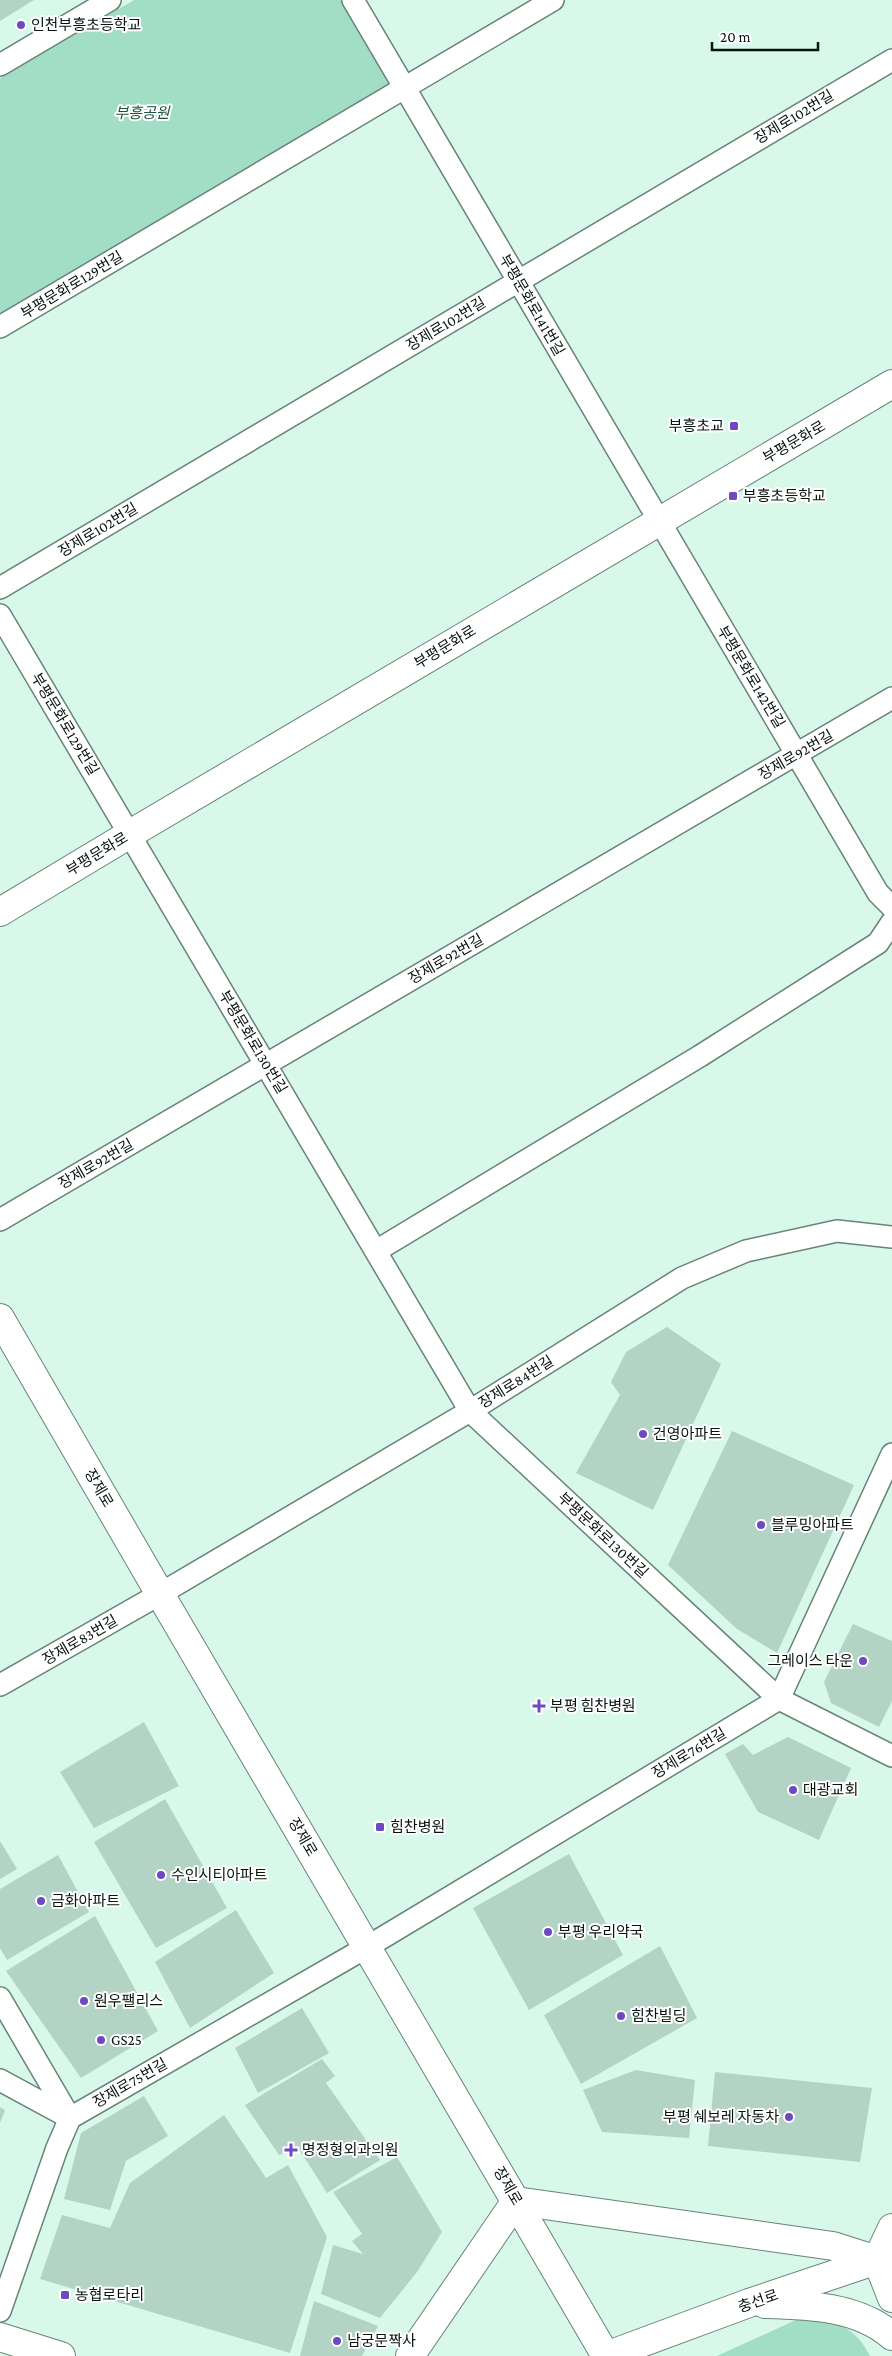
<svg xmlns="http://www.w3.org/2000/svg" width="892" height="2356" font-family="'Crimson Pro','Noto Sans KR',serif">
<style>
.green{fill:#a2dec5}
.building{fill:#b3d3c5}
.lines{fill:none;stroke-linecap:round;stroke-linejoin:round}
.service-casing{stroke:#678478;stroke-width:24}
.tertiary-casing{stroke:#678478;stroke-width:30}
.secondary-casing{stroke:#678478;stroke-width:30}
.service{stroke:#fff;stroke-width:21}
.tertiary{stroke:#fff;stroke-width:28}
.secondary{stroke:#fff;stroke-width:28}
.poi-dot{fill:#6e49c1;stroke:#fff;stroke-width:2}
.labels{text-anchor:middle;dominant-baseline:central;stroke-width:4;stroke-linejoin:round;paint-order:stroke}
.poi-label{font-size:15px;fill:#08130f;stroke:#fff;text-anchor:start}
.park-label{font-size:15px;font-style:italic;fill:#1d5441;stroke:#fff}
.street-label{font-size:15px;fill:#08130f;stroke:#fff}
</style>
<rect width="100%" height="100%" fill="#d8f8ea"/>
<g class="green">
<polygon points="134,0 342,0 391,84 0,315 0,78"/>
<path d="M800,2318C835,2324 852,2321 870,2356H717Z"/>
</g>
<g class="building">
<polygon points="0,0 34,0 0,21"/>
<polygon points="667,1327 721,1364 653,1510 576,1473 620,1395 611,1382 626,1352"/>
<polygon points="732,1431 854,1485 777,1653 737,1629 668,1565"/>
<polygon points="853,1624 892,1641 892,1701 879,1727 831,1703 824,1682"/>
<polygon points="144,1722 179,1786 94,1828 60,1772"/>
<polygon points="788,1737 851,1768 819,1840 758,1812 725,1754 743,1744 753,1755"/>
<polygon points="165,1799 227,1908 156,1948 94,1842"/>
<polygon points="0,1841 17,1869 0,1879"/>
<polygon points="569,1854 623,1955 529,2010 473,1908"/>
<polygon points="58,1855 89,1912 7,1960 0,1948 0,1889"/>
<polygon points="236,1910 274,1973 190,2028 155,1962"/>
<polygon points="95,1916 158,2031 81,2078 6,1971"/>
<polygon points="660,1946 697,2018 581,2084 544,2015"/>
<polygon points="302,2008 329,2053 258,2093 235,2048"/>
<polygon points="322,2059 335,2076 326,2083 380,2160 327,2193 299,2149 279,2155 245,2105"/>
<polygon points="636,2070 695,2080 689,2138 602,2132 583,2090"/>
<polygon points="715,2072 872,2088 860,2162 708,2146"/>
<polygon points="144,2096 168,2136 126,2161 110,2210 64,2199 81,2133"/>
<polygon points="0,2107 5,2110 0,2123"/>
<polygon points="224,2115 266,2178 288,2165 327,2237 290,2353 40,2279 62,2215 110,2228 130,2183"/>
<polygon points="397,2157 442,2232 417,2272 380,2318 321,2294 333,2245 363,2254 352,2241 362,2234 333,2192"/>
<polygon points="314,2301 378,2326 362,2356 300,2356"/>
</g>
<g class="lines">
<g class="service-casing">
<g id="service">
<polyline points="353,0 878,893 892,907"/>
<polyline points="0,65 110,0"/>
<polyline points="0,327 553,0"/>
<polyline points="0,588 892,60"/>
<polyline points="0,615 470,1411 779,1699 892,1756"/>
<polyline points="0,1220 892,698"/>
<polyline points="376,1251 700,1056 878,943 892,922"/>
<polyline points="0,1685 160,1594 470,1411 682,1278 746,1251 837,1231 892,1237"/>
<polyline points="0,1998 70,2118"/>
<polyline points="0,2080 70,2118"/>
<polyline points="0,2311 57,2148 70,2118 367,1947 779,1699 892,1454"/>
</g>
</g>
<g class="tertiary-casing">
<g id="tertiary">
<polyline points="0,912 130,834 892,384"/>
<polyline points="0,1318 160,1594"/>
<path d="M765,2304C808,2305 858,2306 892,2336"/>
<polyline points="0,2337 61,2356"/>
<polyline points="410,2356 516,2201 833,2246 877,2260 892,2298"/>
<polyline points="606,2356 749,2303 877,2260 892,2228"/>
</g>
</g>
<g class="secondary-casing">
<polyline id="secondary" points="160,1594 606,2356"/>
</g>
<use href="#service" class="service"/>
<use href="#tertiary" class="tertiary"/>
<use href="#secondary" class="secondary"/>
</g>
<g class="poi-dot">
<circle cx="21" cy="25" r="5"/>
<rect x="729" y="421" width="10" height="10" rx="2.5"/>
<rect x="728" y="491" width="10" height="10" rx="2.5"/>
<circle cx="643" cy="1434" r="5"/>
<circle cx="761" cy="1525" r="5"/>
<circle cx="863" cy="1661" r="5"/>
<path d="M536.5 1698.5h5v5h5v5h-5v5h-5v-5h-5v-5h5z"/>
<circle cx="793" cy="1790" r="5"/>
<rect x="375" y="1822" width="10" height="10" rx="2.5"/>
<circle cx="161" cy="1875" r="5"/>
<circle cx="41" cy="1901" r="5"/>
<circle cx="548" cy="1932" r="5"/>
<circle cx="84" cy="2001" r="5"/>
<circle cx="621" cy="2016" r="5"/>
<circle cx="101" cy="2040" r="5"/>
<circle cx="789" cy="2117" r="5"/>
<path d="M288.5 2142.5h5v5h5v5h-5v5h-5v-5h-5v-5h5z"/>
<rect x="60" y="2290" width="10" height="10" rx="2.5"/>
<circle cx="337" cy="2341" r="5"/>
</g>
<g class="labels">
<g class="poi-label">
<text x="31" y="25">인천부흥초등학교</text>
<text x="724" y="426" text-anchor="end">부흥초교</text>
<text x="743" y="496">부흥초등학교</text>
<text x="653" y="1434">건영아파트</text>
<text x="771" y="1525">블루밍아파트</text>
<text x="853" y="1661" text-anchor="end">그레이스 타운</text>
<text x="550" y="1706">부평 힘찬병원</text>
<text x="803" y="1790">대광교회</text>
<text x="390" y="1827">힘찬병원</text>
<text x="171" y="1875">수인시티아파트</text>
<text x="51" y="1901">금화아파트</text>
<text x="558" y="1932">부평 우리약국</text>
<text x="94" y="2001">원우팰리스</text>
<text x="631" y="2016">힘찬빌딩</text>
<text x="111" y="2040">GS25</text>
<text x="779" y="2117" text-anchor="end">부평 쉐보레 자동차</text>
<text x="302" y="2150">명정형외과의원</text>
<text x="75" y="2295">농협로타리</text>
<text x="347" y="2341">남궁문짝사</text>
</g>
<g class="park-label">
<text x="142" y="113">부흥공원</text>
</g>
<g class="street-label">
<text transform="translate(794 117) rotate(-31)">장제로102번길</text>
<text transform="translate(72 285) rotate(-31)">부평문화로129번길</text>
<text transform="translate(532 305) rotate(60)">부평문화로141번길</text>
<text transform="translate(446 324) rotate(-31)">장제로102번길</text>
<text transform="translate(794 442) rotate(-30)">부평문화로</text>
<text transform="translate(98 530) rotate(-31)">장제로102번길</text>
<text transform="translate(445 647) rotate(-31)">부평문화로</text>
<text transform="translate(751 677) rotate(59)">부평문화로142번길</text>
<text transform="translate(65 724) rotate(59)">부평문화로129번길</text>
<text transform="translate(796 755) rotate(-30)">장제로92번길</text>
<text transform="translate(97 854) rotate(-31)">부평문화로</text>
<text transform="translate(446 959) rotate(-30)">장제로92번길</text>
<text transform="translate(253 1042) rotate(59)">부평문화로130번길</text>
<text transform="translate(96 1164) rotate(-30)">장제로92번길</text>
<text transform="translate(516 1382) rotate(-32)">장제로84번길</text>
<text transform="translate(99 1488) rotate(60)">장제로</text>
<text transform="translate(603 1535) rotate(43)">부평문화로130번길</text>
<text transform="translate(80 1640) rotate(-30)">장제로83번길</text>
<text transform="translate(689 1753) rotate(-31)">장제로76번길</text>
<text transform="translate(303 1837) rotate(60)">장제로</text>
<text transform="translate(130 2083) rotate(-30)">장제로75번길</text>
<text transform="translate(508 2186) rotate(60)">장제로</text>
<text transform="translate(758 2301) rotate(-19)">충선로</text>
</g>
</g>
<path d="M712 42v8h106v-8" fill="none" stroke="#08130f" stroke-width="2.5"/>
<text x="720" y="42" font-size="15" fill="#08130f" stroke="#ffffff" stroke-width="4" paint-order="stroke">20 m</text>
</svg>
